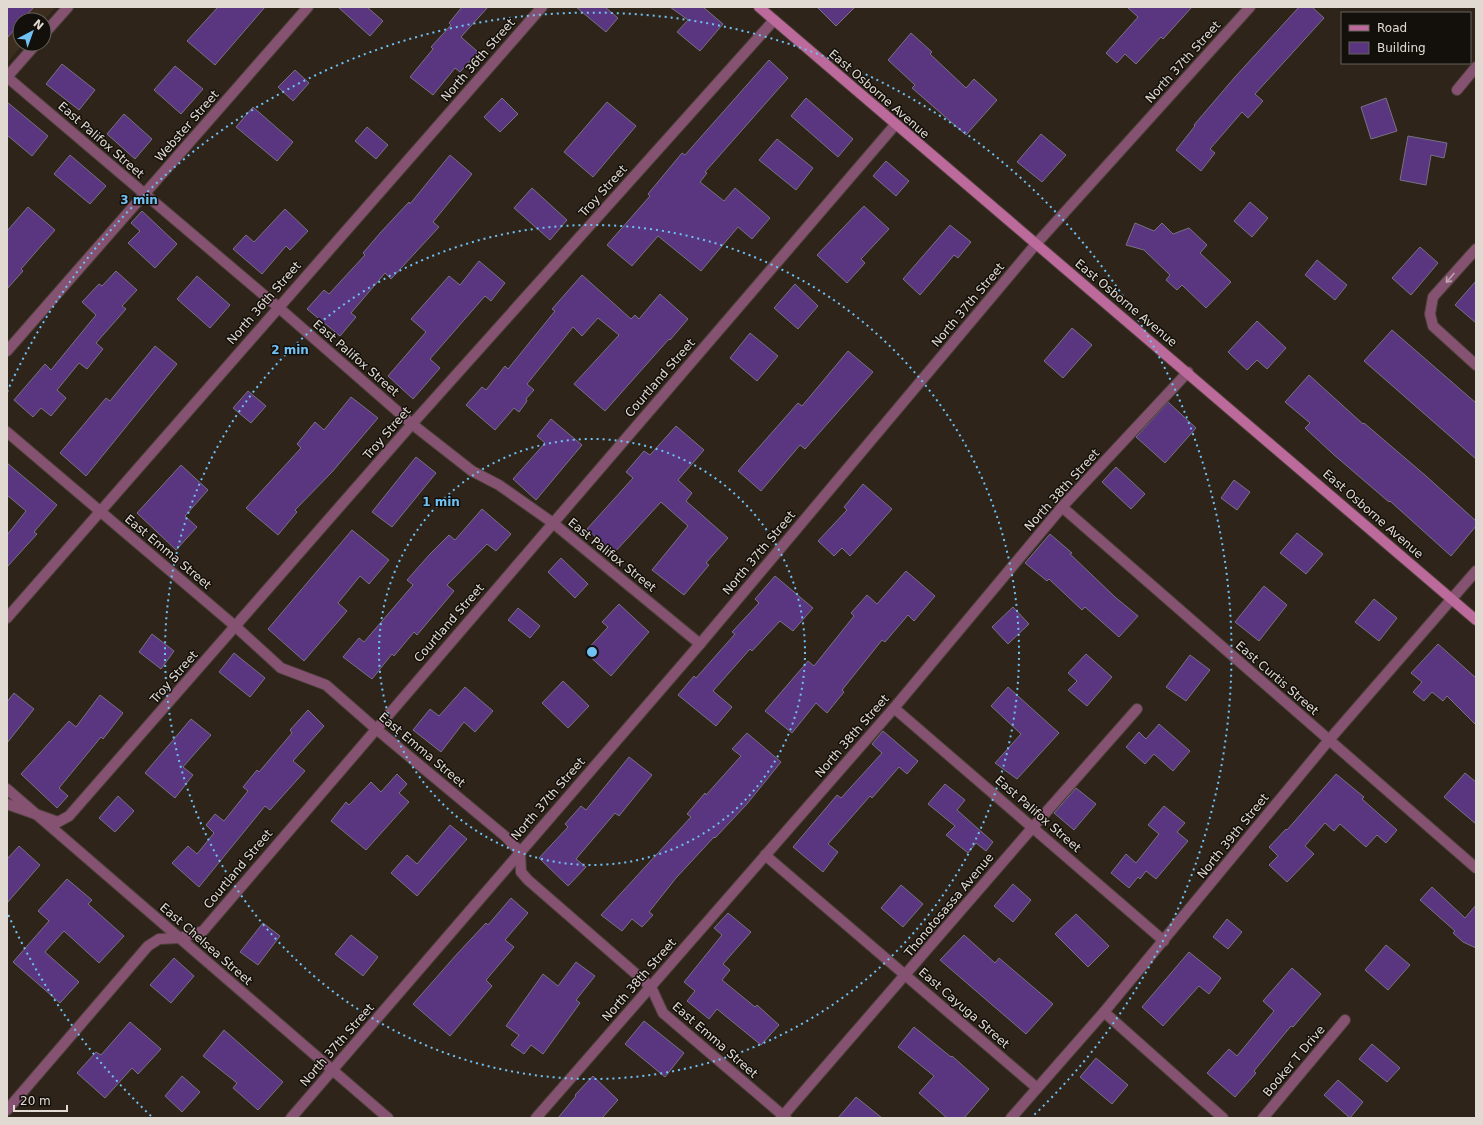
<svg xmlns="http://www.w3.org/2000/svg" width="1483" height="1125" font-family="'DejaVu Sans',sans-serif">
<style>
.built{fill:#3c2d1e}
.building{fill:#59367f;stroke:#787281}
.lines{fill:none;stroke-linecap:round;stroke-linejoin:round}
.street-casing{stroke:#4b4138;stroke-width:12}
.secondary-casing{stroke:#4b4138;stroke-width:12}
.street{stroke:#865272;stroke-width:10}
.secondary{stroke:#bc699c;stroke-width:10}
.oneway{stroke:#bda4ac}
.ring{fill:none;stroke:#70c1f4;stroke-width:2;stroke-dasharray:2 4}
.labels{text-anchor:middle;dominant-baseline:central;stroke-width:3;stroke-linejoin:round;paint-order:stroke}
.street-label{font-size:12px;fill:#e1dad3;stroke:#130f0a}
.centre{fill:#70c1f4;stroke:#130f0a;stroke-width:2}
.ring-label{font-size:12px;text-anchor:middle;font-weight:bold;fill:#70c1f4;stroke:#130f0a;stroke-width:3;stroke-linejoin:round;paint-order:stroke}
</style>
<rect width="100%" height="100%" fill="#2e241a"/>
<polygon class="built" points="7,7 56,7 44,20 20,20 20,44 23,44 7,63"/>
<g class="building">
<polygon points="7,7 34,7 22,20 20,20 20,23 7,38"/>
<polygon points="218,7 265,7 215,65 187,41"/>
<polygon points="338,7 367,7 383,21 370,36"/>
<polygon points="462,7 488,7 461,37 478,52 460,72 455,68 433,95 410,77 433,49 431,47 451,25 449,23"/>
<polygon points="576,7 605,7 618,18 606,32"/>
<polygon points="670,7 703,7 723,24 700,51 677,32 688,20"/>
<polygon points="817,7 855,7 836,26"/>
<polygon points="1127,7 1192,7 1163,39 1161,37 1136,64 1125,54 1117,63 1106,53 1138,17"/>
<polygon points="1299,7 1312,7 1324,18 1255,94 1263,101 1248,118 1242,112 1210,149 1215,153 1201,171 1176,150 1195,126 1194,125 1235,77"/>
<polygon points="911,33 932,52 930,54 966,88 974,79 997,100 966,135 912,88 915,85 888,60"/>
<polygon points="769,60 788,78 705,172 707,173 700,182 724,201 735,188 770,218 752,239 738,227 701,271 658,236 632,266 607,245 650,196 648,194 682,153 685,155"/>
<polygon points="62,64 95,90 79,110 46,84"/>
<polygon points="175,66 203,89 181,114 154,90"/>
<polygon points="295,70 309,83 293,101 278,87"/>
<polygon points="502,98 518,114 500,132 484,117"/>
<polygon points="806,98 853,139 838,157 791,116"/>
<polygon points="1386,98 1397,131 1371,139 1361,107"/>
<polygon points="7,102 48,136 32,156 7,135"/>
<polygon points="607,102 636,126 593,177 564,152"/>
<polygon points="253,107 293,142 277,161 236,127"/>
<polygon points="124,114 152,139 135,159 107,134"/>
<polygon points="367,127 388,145 376,159 355,141"/>
<polygon points="1041,134 1066,155 1042,182 1017,162"/>
<polygon points="1408,136 1447,143 1444,158 1431,155 1426,185 1400,180"/>
<polygon points="777,139 813,168 796,190 759,160"/>
<polygon points="70,155 106,186 90,204 54,174"/>
<polygon points="450,155 472,174 433,222 439,227 391,279 385,273 351,313 356,317 340,336 307,309 324,290 329,294 365,255 363,253 381,232 409,202 410,204"/>
<polygon points="886,161 909,181 896,196 873,176"/>
<polygon points="532,188 567,220 550,240 514,208"/>
<polygon points="1250,202 1268,218 1252,237 1234,221"/>
<polygon points="864,206 889,229 861,259 865,263 847,283 817,255"/>
<polygon points="28,207 55,230 21,269 23,271 7,289 7,231"/>
<polygon points="285,209 308,231 290,250 286,246 262,274 233,249 246,235 254,242"/>
<polygon points="142,211 177,244 155,268 128,243 140,231 131,223"/>
<polygon points="1135,223 1154,231 1162,223 1173,234 1189,228 1207,245 1200,253 1231,282 1206,308 1182,285 1177,290 1166,280 1170,275 1144,250 1126,245"/>
<polygon points="950,225 971,242 958,258 954,255 920,295 903,279"/>
<polygon points="1420,247 1438,263 1411,295 1392,278"/>
<polygon points="1317,260 1347,285 1335,300 1305,275"/>
<polygon points="479,261 505,283 491,301 485,296 430,359 440,368 413,399 388,376 426,332 411,319 449,276 460,285"/>
<polygon points="116,271 137,290 122,306 126,309 96,343 103,349 87,369 79,363 57,390 66,398 51,416 41,408 33,417 14,400 45,364 51,370 96,315 82,302 99,284 102,286"/>
<polygon points="582,275 631,319 635,315 639,319 660,294 688,319 670,340 669,339 605,411 574,384 619,335 598,318 582,336 573,327 527,384 534,390 526,399 527,401 519,412 514,408 495,430 466,405 482,387 486,390 505,366 508,369 555,311 552,309"/>
<polygon points="197,276 230,305 210,328 177,299"/>
<polygon points="1476,281 1476,323 1455,305"/>
<polygon points="795,284 818,306 798,329 774,308"/>
<polygon points="1257,321 1286,348 1267,369 1257,360 1247,370 1228,352"/>
<polygon points="1072,328 1092,345 1063,378 1044,361"/>
<polygon points="1392,330 1476,403 1476,459 1364,361"/>
<polygon points="750,333 778,356 757,381 730,358"/>
<polygon points="155,346 177,364 86,476 60,453 106,398 110,401"/>
<polygon points="848,351 873,372 805,449 800,445 761,491 738,471 798,403 802,406"/>
<polygon points="1309,375 1363,424 1364,423 1426,476 1476,521 1476,526 1451,556 1390,501 1389,502 1333,454 1305,428 1310,423 1285,402"/>
<polygon points="248,391 266,406 251,423 233,408"/>
<polygon points="351,397 378,418 332,472 295,510 297,512 278,535 246,508 301,448 297,444 315,422 324,430"/>
<polygon points="1168,402 1196,428 1165,463 1136,437"/>
<polygon points="551,419 582,445 536,500 513,479 545,443 537,436"/>
<polygon points="676,426 704,450 678,480 692,493 686,501 728,538 706,563 709,565 684,595 652,570 688,526 661,502 613,554 587,529 633,478 626,472 644,451 650,455"/>
<polygon points="416,457 436,473 392,527 372,512"/>
<polygon points="7,463 57,505 34,532 37,534 7,567 7,535 26,511 7,495"/>
<polygon points="181,465 208,490 185,516 197,527 176,550 137,513"/>
<polygon points="1116,467 1145,494 1131,509 1102,482"/>
<polygon points="1234,480 1250,492 1237,510 1221,498"/>
<polygon points="863,484 892,509 850,556 842,548 834,556 818,541 847,510 844,507"/>
<polygon points="482,509 511,534 496,551 487,544 447,585 454,591 417,635 414,632 394,656 392,654 372,679 343,657 359,638 364,642 413,585 407,580 430,554 449,535 455,540"/>
<polygon points="352,530 389,560 369,584 360,576 338,603 347,611 304,661 268,629"/>
<polygon points="1297,533 1323,554 1306,574 1280,553"/>
<polygon points="1050,534 1072,553 1070,554 1115,597 1138,616 1119,637 1085,607 1082,610 1049,579 1047,581 1025,563"/>
<polygon points="561,558 588,584 575,598 548,572"/>
<polygon points="906,571 935,596 914,621 908,615 885,642 882,640 842,690 844,692 827,713 816,703 792,733 765,711 808,661 814,666 854,616 851,613 867,595 877,604"/>
<polygon points="775,576 813,608 793,631 780,621 752,651 750,649 713,691 732,707 716,726 678,695 694,676 696,678 735,634 732,632 759,603 755,599"/>
<polygon points="1264,586 1287,605 1259,641 1235,622"/>
<polygon points="1374,599 1397,618 1379,641 1355,622"/>
<polygon points="619,604 649,632 611,676 585,652 608,627 602,622"/>
<polygon points="1013,607 1029,624 1008,644 992,627"/>
<polygon points="518,608 540,626 530,638 508,620"/>
<polygon points="152,634 174,651 161,669 139,652"/>
<polygon points="1438,644 1476,678 1476,725 1447,696 1443,701 1432,692 1424,701 1413,692 1422,682 1411,673"/>
<polygon points="234,653 265,678 250,697 219,672"/>
<polygon points="1086,654 1112,677 1087,706 1068,690 1077,681 1068,673"/>
<polygon points="1190,655 1210,670 1186,701 1166,687"/>
<polygon points="563,681 589,706 568,728 542,703"/>
<polygon points="465,687 493,711 475,732 464,722 441,752 413,730 430,709 439,716"/>
<polygon points="1008,687 1059,733 1017,779 995,763 1021,734 991,706"/>
<polygon points="14,693 34,709 7,743 7,702"/>
<polygon points="100,695 123,713 103,739 101,737 59,788 68,796 57,808 21,774 69,721 76,727"/>
<polygon points="308,710 324,726 293,761 305,771 270,810 265,806 199,887 172,863 188,846 197,854 214,833 206,825 215,814 224,821 248,791 243,787 257,770 259,772 292,733 290,730"/>
<polygon points="191,719 211,735 183,767 193,775 175,798 145,773"/>
<polygon points="1159,724 1190,751 1173,771 1154,754 1145,764 1126,747 1139,732 1146,739"/>
<polygon points="883,731 918,761 907,774 899,767 872,798 870,796 828,844 838,852 823,872 793,847 837,795 841,798 882,753 872,744"/>
<polygon points="747,733 781,762 747,804 715,838 714,837 676,878 649,912 653,915 642,927 632,919 622,931 601,915 691,817 687,814 705,793 706,795 741,756 732,749"/>
<polygon points="629,757 652,775 619,816 615,813 576,859 586,867 568,886 539,858 568,827 565,824 581,806 586,810"/>
<polygon points="1465,773 1476,782 1476,824 1444,797"/>
<polygon points="397,774 407,784 399,793 409,802 366,850 331,821 346,802 349,805 371,782 381,792"/>
<polygon points="1336,774 1364,797 1362,799 1397,830 1386,843 1377,835 1366,847 1340,824 1334,831 1325,823 1305,846 1314,854 1287,882 1269,865 1278,856 1269,847 1286,829 1287,830"/>
<polygon points="945,784 965,800 957,810 993,842 986,851 976,843 968,853 946,835 955,826 928,804"/>
<polygon points="1076,788 1096,804 1074,830 1054,813"/>
<polygon points="118,796 134,811 115,832 99,818"/>
<polygon points="1164,806 1185,823 1177,832 1188,841 1156,879 1146,871 1140,879 1138,877 1129,888 1111,873 1126,854 1136,863 1159,834 1148,825"/>
<polygon points="450,825 467,839 417,896 391,873 407,855 417,864"/>
<polygon points="19,846 40,865 7,903 7,859"/>
<polygon points="67,879 92,900 88,904 124,936 99,963 64,931 45,952 79,982 60,1003 13,962 49,921 38,911"/>
<polygon points="1013,884 1031,900 1013,922 994,906"/>
<polygon points="901,885 923,904 903,927 881,908"/>
<polygon points="1432,887 1465,918 1476,905 1476,948 1463,942 1453,933 1455,931 1420,900"/>
<polygon points="511,898 528,913 505,940 514,947 486,980 492,986 450,1036 413,1004 457,954 486,923 488,925"/>
<polygon points="728,913 751,932 723,964 730,970 722,980 755,1007 757,1005 779,1025 761,1045 717,1009 709,1019 687,1001 695,991 684,982 722,935 714,928"/>
<polygon points="1076,914 1109,946 1088,967 1055,934"/>
<polygon points="1227,919 1242,932 1228,949 1213,937"/>
<polygon points="263,923 280,936 258,965 240,952"/>
<polygon points="351,935 378,957 363,976 335,954"/>
<polygon points="964,935 995,963 999,958 1053,1004 1026,1034 940,960"/>
<polygon points="1386,945 1410,965 1388,990 1365,970"/>
<polygon points="1189,952 1221,978 1209,994 1199,986 1163,1026 1142,1007"/>
<polygon points="174,958 194,976 171,1003 150,985"/>
<polygon points="576,962 595,976 576,1000 580,1003 543,1054 531,1045 524,1054 511,1045 519,1035 506,1026 543,974 558,986"/>
<polygon points="1292,968 1321,994 1293,1027 1291,1026 1254,1071 1256,1073 1235,1097 1207,1073 1229,1049 1237,1056 1274,1011 1263,1001"/>
<polygon points="644,1021 684,1053 665,1077 625,1044"/>
<polygon points="130,1022 161,1049 138,1074 132,1068 105,1098 77,1073 96,1052 101,1055"/>
<polygon points="914,1027 951,1057 952,1056 989,1089 964,1118 947,1118 919,1093 934,1076 898,1047"/>
<polygon points="224,1030 283,1082 258,1110 233,1088 237,1083 203,1056"/>
<polygon points="1372,1044 1400,1068 1387,1082 1359,1059"/>
<polygon points="1096,1058 1128,1085 1112,1104 1080,1077"/>
<polygon points="182,1076 200,1092 182,1112 165,1096"/>
<polygon points="593,1076 618,1100 602,1118 558,1118 576,1096 575,1095"/>
<polygon points="1338,1080 1363,1102 1350,1118 1324,1095"/>
<polygon points="856,1097 882,1118 838,1118"/>
</g>
<g class="lines">
<g class="street-casing">
<g id="street">
<polyline points="44,34 68,7"/>
<polyline points="7,77 278,307 412,424 472,471 499,485 553,523 700,644"/>
<polyline points="7,77 36,44"/>
<polyline points="1457,90 1476,67"/>
<polyline points="1476,249 1433,297 1430,314 1433,326 1476,365"/>
<polyline points="7,351 308,7"/>
<polyline points="7,432 235,626 281,668 326,685 375,728 506,837 520,852 521,872 528,880 651,987 663,1013 786,1118"/>
<polyline points="1062,507 1476,868"/>
<polyline points="7,618 542,7"/>
<polyline points="894,708 1164,941"/>
<polyline points="7,789 388,1118"/>
<polyline points="7,804 58,822 69,816 412,424 774,20"/>
<polyline points="765,855 1037,1088"/>
<polyline points="1104,1012 1223,1118"/>
<polyline points="7,1110 148,946 159,939 179,938 203,931 895,125"/>
<polyline points="291,1118 700,644 1036,244 1250,7"/>
<polyline points="536,1118 894,708 1062,507 1188,372"/>
<polyline points="781,1118 1033,827 1137,709"/>
<polyline points="1011,1118 1104,1012 1329,740 1476,571"/>
<polyline points="1263,1118 1345,1020"/>
</g>
</g>
<g class="secondary-casing">
<polyline id="secondary" points="759,7 1476,620"/>
</g>
<use href="#street" class="street"/>
<use href="#secondary" class="secondary"/>
</g>
<defs><path id="oneway-shaft" d="M-6 0H5M1.5-3L5.5 0L1.5 3" fill="none" stroke-width="1.6" stroke-linecap="round" stroke-linejoin="round"/></defs>
<use class="oneway" href="#oneway-shaft" transform="translate(1450 278) rotate(131)"/>
<g class="ring">
<circle cx="592" cy="652" r="213"/>
<circle cx="592" cy="652" r="427"/>
<path d="M151 1116A640 640 0 0 1 7 912M7 392A640 640 0 1 1 1033 1116"/>
</g>
<g class="labels">
<g class="street-label">
<text transform="translate(478 60) rotate(-49)">North 36th Street</text>
<text transform="translate(1183 62) rotate(-48)">North 37th Street</text>
<text transform="translate(879 94) rotate(41)">East Osborne Avenue</text>
<text transform="translate(187 126) rotate(-49)">Webster Street</text>
<text transform="translate(101 140) rotate(41)">East Palifox Street</text>
<text transform="translate(603 191) rotate(-48)">Troy Street</text>
<text transform="translate(264 303) rotate(-49)">North 36th Street</text>
<text transform="translate(1126 303) rotate(40)">East Osborne Avenue</text>
<text transform="translate(968 305) rotate(-50)">North 37th Street</text>
<text transform="translate(356 358) rotate(41)">East Palifox Street</text>
<text transform="translate(660 378) rotate(-49)">Courtland Street</text>
<text transform="translate(387 433) rotate(-49)">Troy Street</text>
<text transform="translate(1062 490) rotate(-48)">North 38th Street</text>
<text transform="translate(1373 514) rotate(41)">East Osborne Avenue</text>
<text transform="translate(168 552) rotate(40)">East Emma Street</text>
<text transform="translate(759 553) rotate(-50)">North 37th Street</text>
<text transform="translate(612 555) rotate(39)">East Palifox Street</text>
<text transform="translate(449 623) rotate(-49)">Courtland Street</text>
<text transform="translate(174 677) rotate(-49)">Troy Street</text>
<text transform="translate(1277 678) rotate(41)">East Curtis Street</text>
<text transform="translate(852 736) rotate(-49)">North 38th Street</text>
<text transform="translate(422 750) rotate(40)">East Emma Street</text>
<text transform="translate(548 799) rotate(-49)">North 37th Street</text>
<text transform="translate(1038 814) rotate(41)">East Palifox Street</text>
<text transform="translate(1233 836) rotate(-51)">North 39th Street</text>
<text transform="translate(238 869) rotate(-50)">Courtland Street</text>
<text transform="translate(949 905) rotate(-50)">Thonotosassa Avenue</text>
<text transform="translate(206 944) rotate(41)">East Chelsea Street</text>
<text transform="translate(639 980) rotate(-49)">North 38th Street</text>
<text transform="translate(964 1008) rotate(41)">East Cayuga Street</text>
<text transform="translate(715 1040) rotate(41)">East Emma Street</text>
<text transform="translate(337 1045) rotate(-49)">North 37th Street</text>
<text transform="translate(1294 1061) rotate(-50)">Booker T Drive</text>
</g>
</g>
<circle cx="592" cy="652" r="6" class="centre"/>
<g class="ring-label">
<text x="139" y="204">3 min</text>
<text x="290" y="354">2 min</text>
<text x="441" y="506">1 min</text>
</g>
<rect width="1483" height="1125" fill="none" stroke="#e1dad3" stroke-width="16"/>
<rect x="1341" y="12" width="130" height="52" fill="#130f0a" stroke="#65605a"/>
<rect x="1349" y="25" width="20" height="6" fill="#bc699c" stroke="#65605a"/>
<text x="1377" y="32" font-size="12" fill="#e1dad3">Road</text>
<rect x="1349" y="42" width="20" height="12" fill="#59367f" stroke="#65605a"/>
<text x="1377" y="52" font-size="12" fill="#e1dad3">Building</text>
<g transform="translate(32 32) rotate(41)"><circle r="19" fill="#130f0a" stroke="#65605a"/>
<path d="M0-3L7 15L0 10L-7 15Z" fill="#70c1f4"/>
<text y="-6" font-size="11" font-weight="bold" text-anchor="middle" fill="#e1dad3">N</text>
</g>
<path d="M14 1105v6h53v-6" fill="none" stroke="#e1dad3" stroke-width="2"/>
<text x="20" y="1105" font-size="12" fill="#e1dad3" stroke="#130f0a" stroke-width="3" paint-order="stroke">20 m</text>
</svg>
